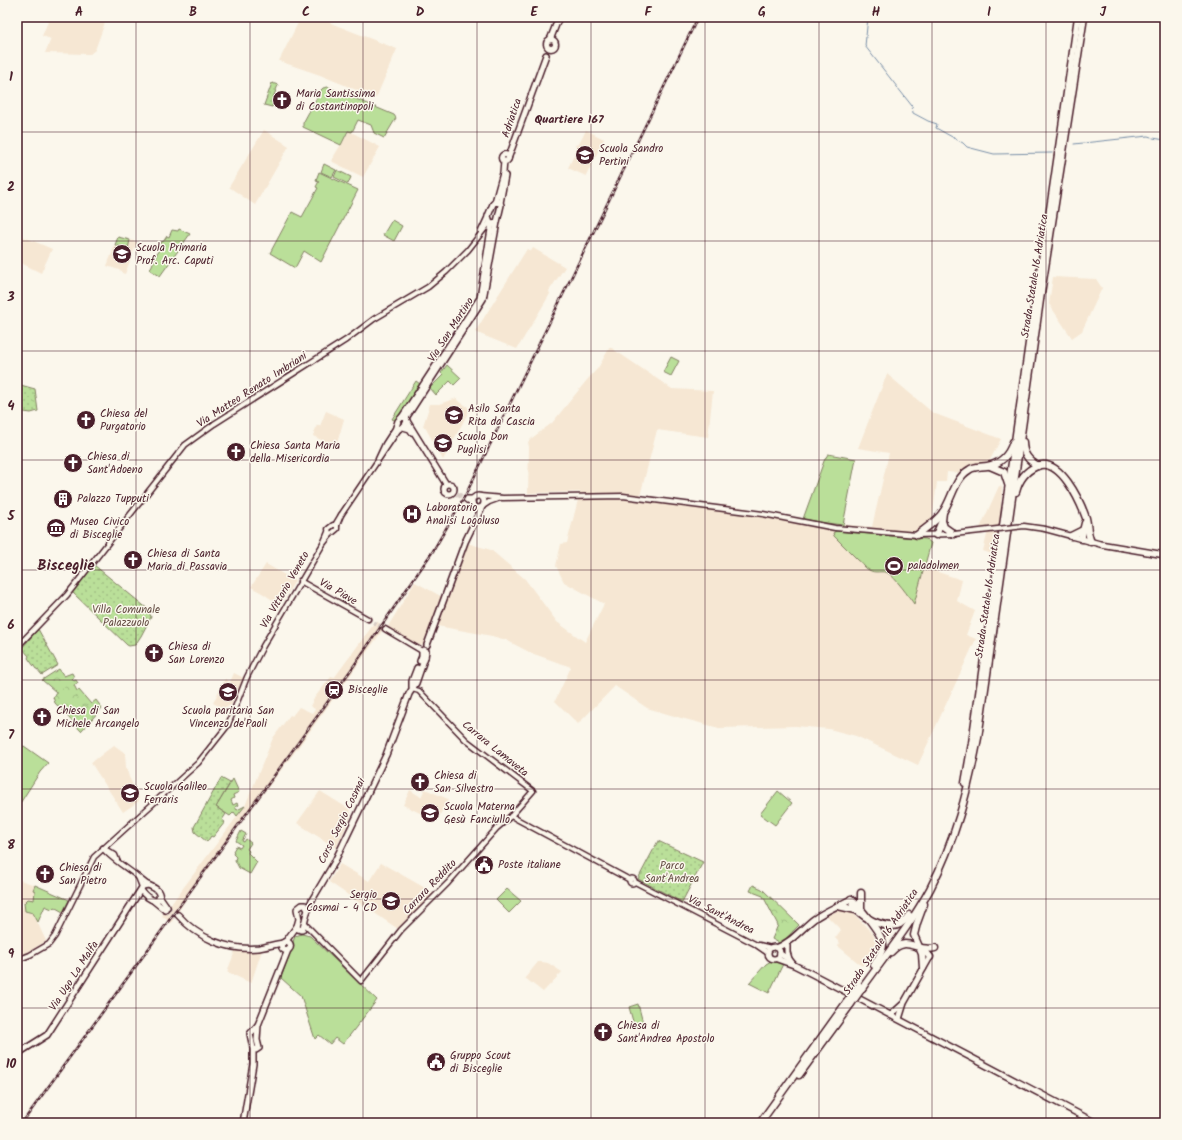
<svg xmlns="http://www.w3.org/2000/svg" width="1182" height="1140" font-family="Kalam,sans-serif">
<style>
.built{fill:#f6e7d3}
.green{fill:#badf99;stroke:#827f62}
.forest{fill:url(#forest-crowns);stroke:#827f62}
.park{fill:url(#park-dots);stroke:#827f62}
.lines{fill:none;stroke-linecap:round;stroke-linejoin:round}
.stream{stroke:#798fa8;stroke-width:1}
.minor-tunnel{stroke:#d8ccc5;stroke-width:4;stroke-dasharray:4 2;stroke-linecap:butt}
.major-tunnel{stroke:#d8ccc5;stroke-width:5;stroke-dasharray:5 2.5;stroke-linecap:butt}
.minor-casing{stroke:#4a1f2b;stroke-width:7}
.major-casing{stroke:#4a1f2b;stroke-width:8}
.highway-casing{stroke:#4a1f2b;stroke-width:9}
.minor{stroke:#fbf7ec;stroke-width:4}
.major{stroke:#fbf7ec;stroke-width:5}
.highway{stroke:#fbf7ec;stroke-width:6}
.rail-casing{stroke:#4a1f2b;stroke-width:2.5}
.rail{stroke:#fbf7ec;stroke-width:1;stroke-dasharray:3;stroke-linecap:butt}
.minor-bridge-casing{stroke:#4a1f2b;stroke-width:7;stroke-linecap:butt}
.highway-bridge-casing{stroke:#4a1f2b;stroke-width:9;stroke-linecap:butt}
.minor-bridge{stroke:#fbf7ec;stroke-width:4}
.highway-bridge{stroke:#fbf7ec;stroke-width:6}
.grid{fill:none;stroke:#4a1f2b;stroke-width:1;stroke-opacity:0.55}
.labels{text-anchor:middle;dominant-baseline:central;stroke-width:3;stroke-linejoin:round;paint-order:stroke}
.poi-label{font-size:11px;fill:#4a1f2b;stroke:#fbf7ec;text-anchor:start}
.street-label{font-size:11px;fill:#4a1f2b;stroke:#fbf7ec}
.park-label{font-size:11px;fill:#664f46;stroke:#fbf7ec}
.neighbourhood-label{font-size:12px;font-weight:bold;fill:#4a1f2b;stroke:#fbf7ec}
.district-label{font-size:15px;font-weight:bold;fill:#4a1f2b;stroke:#fbf7ec}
.neatline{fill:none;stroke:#4a1f2b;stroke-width:1.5}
.grid-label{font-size:13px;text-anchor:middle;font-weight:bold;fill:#4a1f2b}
</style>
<defs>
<pattern id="forest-crowns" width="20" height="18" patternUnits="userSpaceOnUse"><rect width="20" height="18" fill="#badf99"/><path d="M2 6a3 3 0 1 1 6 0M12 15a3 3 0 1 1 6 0" fill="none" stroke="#a1bf84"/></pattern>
<pattern id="park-dots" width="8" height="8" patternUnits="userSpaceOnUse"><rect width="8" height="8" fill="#badf99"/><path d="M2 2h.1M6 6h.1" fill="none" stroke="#a1bf84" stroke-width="1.8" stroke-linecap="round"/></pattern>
</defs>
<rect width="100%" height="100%" fill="#fbf7ec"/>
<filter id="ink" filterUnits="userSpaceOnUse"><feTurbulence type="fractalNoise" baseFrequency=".025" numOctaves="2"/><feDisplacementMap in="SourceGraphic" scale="8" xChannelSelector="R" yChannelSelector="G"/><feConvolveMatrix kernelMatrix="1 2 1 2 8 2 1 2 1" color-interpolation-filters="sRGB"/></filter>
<g filter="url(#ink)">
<g class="built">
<polygon points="50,17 107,17 95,50 90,54 45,53 51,39 42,36"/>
<polygon points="301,17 319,17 333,24 397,49 376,98 320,75 279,61"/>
<polygon points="264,130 289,146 255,205 229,187"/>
<polygon points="586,130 604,139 586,176 568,168 577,149 575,145 579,144"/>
<polygon points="349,131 380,147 363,177 331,161"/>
<polygon points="17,234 52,249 41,273 17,261"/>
<polygon points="130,240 137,242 125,274 122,273 122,271 107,266 115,245 127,249"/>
<polygon points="533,248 565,267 549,291 550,294 517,349 475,332 527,249 531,251"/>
<polygon points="1053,277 1096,279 1102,288 1082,331 1072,338 1049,304"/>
<polygon points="610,347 672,389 713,391 708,437 657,430 640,496 739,507 826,523 872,527 889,453 858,448 887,374 933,413 1001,439 990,460 964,468 958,473 947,472 946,482 937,482 926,568 962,580 957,601 975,611 966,635 976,639 918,765 856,736 829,729 796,726 719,728 681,718 647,708 615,686 578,724 555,701 571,667 531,653 506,640 492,636 432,625 423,645 421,646 387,628 415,582 446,599 467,543 491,550 525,579 557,622 585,642 604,604 564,582 556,566 561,544 567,543 580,492 528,493 529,447 528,442 532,438 552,423 587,380 598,368"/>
<polygon points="457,398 457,400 468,407 469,411 443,460 425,427 423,427 423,426 430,404 439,404"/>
<polygon points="326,411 344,419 336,447 313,436 317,425 320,426"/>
<polygon points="999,486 1002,487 1000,525 995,555 983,551 989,527 980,528"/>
<polygon points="266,564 295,581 280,605 262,593 251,587"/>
<polygon points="376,621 385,627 380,634 297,749 227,841 208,870 197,882 171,923 162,916 245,806 273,738 290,715 292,716 299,707 312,713 315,709 310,706 315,697 331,677 334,678"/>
<polygon points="234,673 244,678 230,707 228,706 226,710 213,703 225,679 230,682"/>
<polygon points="114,745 125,753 126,767 129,777 139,798 139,801 123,812 91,763"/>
<polygon points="425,789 448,799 437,821 403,805 410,790 421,797"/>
<polygon points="320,791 349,809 351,813 350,818 336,848 297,823"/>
<polygon points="381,863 434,893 398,929 329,882 340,864 369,881"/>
<polygon points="17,879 35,885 33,890 35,891 34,900 24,905 24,907 26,912 33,913 46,941 25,954 17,957 17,920 24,903 17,902"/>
<polygon points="840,909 854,914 873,934 877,945 862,966 838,946 840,943 835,938 841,930 827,916"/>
<polygon points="262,950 251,983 227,972 235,951"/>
<polygon points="538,962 542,962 548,963 562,972 543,992 525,978"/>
</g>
<g class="green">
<polygon points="328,87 394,115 396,118 384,138 374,133 371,125 358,120 352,132 348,131 341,145 303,127 303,123 321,90 323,88"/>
<polygon points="324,164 336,170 332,177 321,172"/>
<polygon points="337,170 351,177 348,184 334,177"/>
<polygon points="319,172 358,190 321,262 304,251 295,268 270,253 292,212 302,217 318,188 316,187 319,181 316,180"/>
<polygon points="392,220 402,226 394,241 383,235"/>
<polygon points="179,229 190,234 160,276 150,270 162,241 163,242 167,236 169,237 172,230 178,231"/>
<polygon points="118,237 130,240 128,249 115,245"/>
<polygon points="671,357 679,361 671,376 663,372"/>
<polygon points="447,365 461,378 454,385 450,381 436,395 430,388 443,375 441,373"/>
<polygon points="416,381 420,384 396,421 392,419"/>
<polygon points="828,454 856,459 843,525 826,523 803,519 824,461"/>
<path d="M836,531L926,539L931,543L914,604C910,598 895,577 888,573C882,570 875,574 869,570C864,568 862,562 858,560L834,536L833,533Z"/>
<polygon points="24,746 48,763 40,772 17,808 17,749"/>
<polygon points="233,779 239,792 233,795 234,798 231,800 233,805 237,803 238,805 235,807 237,810 245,806 237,816 234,812 230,816 216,807"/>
<polygon points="778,791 792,803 775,825 760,814"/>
<polygon points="241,831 246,834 242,841 244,842 246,839 251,843 247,849 249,851 248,853 257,862 250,874 239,868 235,860 236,857 233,854 234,852 233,851 236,846 240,848 242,845 236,841"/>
<polygon points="35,885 69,900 63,912 54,907 52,909 45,906 38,922 33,913 25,911 24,903 28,899 34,900 35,891 33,890"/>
<polygon points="507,889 521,901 509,913 496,900"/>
<polygon points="302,934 310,936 377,1000 343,1044 335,1038 330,1044 319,1035 315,1039 301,996 281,978 295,936"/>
<polygon points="771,961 778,961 783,964 769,993 749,983 766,964"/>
<polygon points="638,1004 643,1023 634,1025 629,1007"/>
</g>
<g class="forest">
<polygon points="59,669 64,676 72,673 74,677 72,678 74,681 76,680 78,683 74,685 77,691 79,690 91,704 96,700 102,708 81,731 55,703 53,697 56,695 56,692 42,680"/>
<polygon points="753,885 762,889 799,925 781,944 772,939 778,925 763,896 750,891"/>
</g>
<g class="park">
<polygon points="272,83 278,85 273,98 275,99 272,107 264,105"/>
<polygon points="17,384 35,389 38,411 31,413 17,411"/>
<polygon points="94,565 149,610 151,617 141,636 135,645 129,646 127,645 72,592 92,566"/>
<polygon points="38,629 58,665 42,675 37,669 36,669 28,658 29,656 22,648"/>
<polygon points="221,778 230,783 216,807 226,814 222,820 225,822 213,837 211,836 207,842 195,832 194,827"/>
<polygon points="658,841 703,862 682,902 638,879"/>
</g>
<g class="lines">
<g class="stream">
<polyline points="868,17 865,46 912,106 913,113 928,121 937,124 936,128 963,143 967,147 994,154 1052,153"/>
<polyline points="1153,138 1165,140"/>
<polyline points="1074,144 1148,136 1151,137"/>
</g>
<polyline class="minor-tunnel" points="368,619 385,629"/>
<g class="major-tunnel">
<polyline points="457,494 466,499"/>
<polyline points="167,907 178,915"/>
<polyline points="165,910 176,918"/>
</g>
<g class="minor-casing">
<g id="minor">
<polyline points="481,231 488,216"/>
<polyline points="378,459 385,444 396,427"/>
<polyline points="480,496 503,498 623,496 763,514 835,528 917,535 953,534"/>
<polyline points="483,506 489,502 500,498"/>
<polyline points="341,515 399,429"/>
<polygon points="333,525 337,525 337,529 331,534 329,533 328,529"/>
<polyline points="335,525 341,515 337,525"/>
<polyline points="1045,529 1071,536"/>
<polyline points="328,532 323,544 331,534"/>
<polyline points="300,581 368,619"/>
<polyline points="385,629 422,651"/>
<polyline points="17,647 67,595 185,445 214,424 346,340 374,319 428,287 446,272 468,250 490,222"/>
<polyline points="511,816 630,880"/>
<path d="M103,848C107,856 130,870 138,877"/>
<polyline points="103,848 115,855 117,860"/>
<circle cx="632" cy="881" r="2.5"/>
<polyline points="635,882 755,944 768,953"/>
<polyline points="142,887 138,877 148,885"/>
<polyline points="304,923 361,981 401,930 448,883 497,828 511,816 533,791 466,740 419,691 412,689"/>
<polyline points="759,945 771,948"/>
<polyline points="17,960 30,955 49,944 55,936 94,857 198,763 228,725 247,677 263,646 323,544"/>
</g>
</g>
<g class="major-casing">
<g id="major">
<circle cx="551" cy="44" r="4.5"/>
<polyline points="550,40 559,17"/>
<circle cx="505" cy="158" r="3.5"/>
<polyline points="508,159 546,55"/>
<polyline points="495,202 500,203 501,205 497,222 492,223 490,222 488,216 493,204 495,202 503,173 504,161"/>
<polyline points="500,203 505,176"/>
<polyline points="402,417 480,298 492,223"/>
<polygon points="402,417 406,418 407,421 405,425 399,429 396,427 398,421"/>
<polyline points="406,418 483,299 497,222"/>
<polyline points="407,421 446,484"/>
<polyline points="403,427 410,429 412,432"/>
<circle cx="449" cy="489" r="5"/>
<circle cx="478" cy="502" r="6"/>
<polyline points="471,503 466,499 472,499"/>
<polyline points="1071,536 1100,544 1165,555"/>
<polyline points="427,645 465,542 482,507"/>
<polyline points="420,661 422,656 422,651 424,650 426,651 425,657 423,657"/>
<polyline points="412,687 412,681 417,668"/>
<polyline points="160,897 167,907"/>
<polyline points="154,901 165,910"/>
<path d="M302,905H305L308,910C306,914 304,927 302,930L298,929L297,926L299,919L297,909Z"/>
<polyline points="308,910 312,900 334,863 386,755 409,694 416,683 425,657"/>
<path d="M178,915C198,938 227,951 259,948C267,947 274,944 283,943"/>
<polyline points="286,941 297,926"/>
<circle cx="286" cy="946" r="4.5"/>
<polyline points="787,946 787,952 789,959"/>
<circle cx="774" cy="953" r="6"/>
<path d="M776,948C791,943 802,928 814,919C825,911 838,906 851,899"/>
<polyline points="780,954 789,959 793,964"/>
<polyline points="777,959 794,965 812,974 1096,1123"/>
<polyline points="891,1015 903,1004"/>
<polyline points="899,1019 904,1003 930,957"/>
<polyline points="253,1048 256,1050 259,1048 257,1040 258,1025 288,950"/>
<path d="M17,1054L47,1035L143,886L148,885C155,888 161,891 159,899L156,901C150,900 144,895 141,890"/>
<polyline points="243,1123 253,1064 253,1048 250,1034 258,1025"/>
</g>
</g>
<g class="highway-casing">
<g id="highway">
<path d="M1023,442C1023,454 1028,460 1038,466"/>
<polyline points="990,466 1004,472 1008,484"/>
<path d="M1016,492C1019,480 1025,471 1037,466C1060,457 1080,501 1086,518C1088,526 1087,533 1091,542"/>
<polyline points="942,521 944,527 954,534"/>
<path d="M917,535C926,528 937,521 943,512C952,499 955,478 969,470C974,466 981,467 987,466C1000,464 1009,455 1013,442"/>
<polyline points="936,535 942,521 943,512"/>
<polyline points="1071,536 1083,530"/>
<polyline points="1082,539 1082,535 1085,523"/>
<polyline points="965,783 972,743 1034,308 1048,223 1078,17"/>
<path d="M851,899C858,905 884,936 883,945C883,952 877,959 874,965"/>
<path d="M852,902C856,916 887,931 900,924C903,922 907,918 909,915"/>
<polyline points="838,906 856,910"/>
<polyline points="861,908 861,893"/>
<polyline points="924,950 930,957"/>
<path d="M891,952C907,934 916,953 935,948"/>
<polyline points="923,968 922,954 914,935 917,923 924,904"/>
<path d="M863,987C886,955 911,924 930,889C955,841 968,791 978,738L1040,300L1084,17"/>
<polyline points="799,1075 851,1004"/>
<polyline points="760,1123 846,1003"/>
</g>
</g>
<use href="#minor" class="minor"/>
<use href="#major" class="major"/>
<use href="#highway" class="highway"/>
<g class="rail-casing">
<polyline id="rail" points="22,1123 353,667 433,551 466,494 698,17"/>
</g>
<use href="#rail" class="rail"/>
<g class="minor-bridge-casing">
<polyline id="minor-bridge" points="954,534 1024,526 1045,529"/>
</g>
<g class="highway-bridge-casing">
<g id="highway-bridge">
<polyline points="846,1003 859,985"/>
<polyline points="851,1004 863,987"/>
</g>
</g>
<use href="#minor-bridge" class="minor-bridge"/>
<use href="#highway-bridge" class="highway-bridge"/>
</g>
</g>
<path class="grid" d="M136,17V1123M250,17V1123M363,17V1123M477,17V1123M591,17V1123M705,17V1123M819,17V1123M932,17V1123M1046,17V1123M17,132H1165M17,241H1165M17,351H1165M17,460H1165M17,570H1165M17,680H1165M17,789H1165M17,899H1165M17,1008H1165"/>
<defs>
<g id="church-disc" transform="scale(1)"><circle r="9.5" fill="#4a1f2b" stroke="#fbf7ec"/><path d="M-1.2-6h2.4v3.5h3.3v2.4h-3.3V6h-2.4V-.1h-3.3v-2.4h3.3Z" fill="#fff"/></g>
<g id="school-disc" transform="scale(1)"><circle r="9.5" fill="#4a1f2b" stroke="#fbf7ec"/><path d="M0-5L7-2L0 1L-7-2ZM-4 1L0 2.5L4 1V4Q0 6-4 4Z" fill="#fff"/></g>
<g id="building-disc" transform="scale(1)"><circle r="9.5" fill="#4a1f2b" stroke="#fbf7ec"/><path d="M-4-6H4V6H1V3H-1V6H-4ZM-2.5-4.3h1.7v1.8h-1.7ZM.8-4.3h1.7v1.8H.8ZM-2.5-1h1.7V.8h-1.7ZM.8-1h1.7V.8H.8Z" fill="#fff"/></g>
<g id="hospital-disc" transform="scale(1)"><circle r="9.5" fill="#4a1f2b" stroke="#fbf7ec"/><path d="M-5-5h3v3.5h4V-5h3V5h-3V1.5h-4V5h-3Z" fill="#fff"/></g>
<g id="museum-disc" transform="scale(1)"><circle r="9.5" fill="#4a1f2b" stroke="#fbf7ec"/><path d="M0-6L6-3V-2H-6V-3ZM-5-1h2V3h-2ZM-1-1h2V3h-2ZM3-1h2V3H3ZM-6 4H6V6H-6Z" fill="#fff"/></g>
<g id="stadium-disc" transform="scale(1)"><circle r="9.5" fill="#4a1f2b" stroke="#fbf7ec"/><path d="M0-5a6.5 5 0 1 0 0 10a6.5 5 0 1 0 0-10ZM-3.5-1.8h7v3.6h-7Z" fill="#fff"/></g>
<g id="station-disc" transform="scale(1)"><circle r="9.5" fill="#4a1f2b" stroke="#fbf7ec"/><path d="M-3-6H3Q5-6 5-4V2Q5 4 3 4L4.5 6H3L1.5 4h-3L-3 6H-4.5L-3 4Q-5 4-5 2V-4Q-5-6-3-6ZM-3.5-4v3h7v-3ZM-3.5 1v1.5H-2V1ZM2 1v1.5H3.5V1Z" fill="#fff"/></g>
<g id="civic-disc" transform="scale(1)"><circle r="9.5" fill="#4a1f2b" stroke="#fbf7ec"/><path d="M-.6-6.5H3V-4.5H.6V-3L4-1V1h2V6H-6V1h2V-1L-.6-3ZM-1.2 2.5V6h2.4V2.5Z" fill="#fff"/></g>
</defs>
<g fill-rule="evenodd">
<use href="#church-disc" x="282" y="100"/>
<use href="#school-disc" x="585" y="155"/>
<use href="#school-disc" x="122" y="254"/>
<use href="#school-disc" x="454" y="415"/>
<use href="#church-disc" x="86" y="420"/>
<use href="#school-disc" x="443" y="443"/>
<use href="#church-disc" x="236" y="452"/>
<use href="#church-disc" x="73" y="463"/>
<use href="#building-disc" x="63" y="499"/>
<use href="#hospital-disc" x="412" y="514"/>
<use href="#museum-disc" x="56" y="528"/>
<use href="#church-disc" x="133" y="560"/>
<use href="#stadium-disc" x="894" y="566"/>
<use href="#church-disc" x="154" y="653"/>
<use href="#station-disc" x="334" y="690"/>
<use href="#school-disc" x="228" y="692"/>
<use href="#church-disc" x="42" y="717"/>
<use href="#church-disc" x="420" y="782"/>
<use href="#school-disc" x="130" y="793"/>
<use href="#school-disc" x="430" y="813"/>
<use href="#civic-disc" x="484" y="865"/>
<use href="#church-disc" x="45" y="874"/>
<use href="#school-disc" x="391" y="901"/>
<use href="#church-disc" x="603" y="1032"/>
<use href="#civic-disc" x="436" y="1062"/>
</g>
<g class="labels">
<g class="poi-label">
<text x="296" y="94">Maria Santissima<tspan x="296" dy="13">di Costantinopoli</tspan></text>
<text x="599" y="149">Scuola Sandro<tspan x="599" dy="13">Pertini</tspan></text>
<text x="136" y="248">Scuola Primaria<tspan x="136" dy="13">Prof. Arc. Caputi</tspan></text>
<text x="468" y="409">Asilo Santa<tspan x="468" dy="13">Rita da Cascia</tspan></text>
<text x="100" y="414">Chiesa del<tspan x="100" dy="13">Purgatorio</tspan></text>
<text x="457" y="437">Scuola Don<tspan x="457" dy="13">Puglisi</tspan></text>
<text x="250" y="446">Chiesa Santa Maria<tspan x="250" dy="13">della Misericordia</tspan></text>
<text x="87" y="457">Chiesa di<tspan x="87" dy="13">Sant'Adoeno</tspan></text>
<text x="77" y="499">Palazzo Tupputi</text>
<text x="426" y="508">Laboratorio<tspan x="426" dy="13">Analisi Logoluso</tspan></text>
<text x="70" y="522">Museo Civico<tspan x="70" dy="13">di Bisceglie</tspan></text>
<text x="147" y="554">Chiesa di Santa<tspan x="147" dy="13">Maria di Passavia</tspan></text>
<text x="908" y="566">paladolmen</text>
<text x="168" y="647">Chiesa di<tspan x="168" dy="13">San Lorenzo</tspan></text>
<text x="348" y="690">Bisceglie</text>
<text x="56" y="711">Chiesa di San<tspan x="56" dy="13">Michele Arcangelo</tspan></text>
<text x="228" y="711" text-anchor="middle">Scuola paritaria San<tspan x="228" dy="13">Vincenzo de'Paoli</tspan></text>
<text x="434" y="776">Chiesa di<tspan x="434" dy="13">San Silvestro</tspan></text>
<text x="144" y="787">Scuola Galileo<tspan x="144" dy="13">Ferraris</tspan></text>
<text x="444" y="807">Scuola Materna<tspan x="444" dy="13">Gesù Fanciullo</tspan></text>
<text x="498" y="865">Poste italiane</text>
<text x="59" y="868">Chiesa di<tspan x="59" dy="13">San Pietro</tspan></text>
<text x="377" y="895" text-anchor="end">Sergio<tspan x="377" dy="13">Cosmai - 4 CD</tspan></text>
<text x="617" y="1026">Chiesa di<tspan x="617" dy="13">Sant'Andrea Apostolo</tspan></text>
<text x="450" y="1056">Gruppo Scout<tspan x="450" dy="13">di Bisceglie</tspan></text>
</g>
<g class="street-label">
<text transform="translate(512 118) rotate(-71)">Adriatica</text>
<text transform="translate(1035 276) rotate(-81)">Strada Statale 16 Adriatica</text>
<text transform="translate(451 330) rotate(-57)">Via San Martino</text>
<text transform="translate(252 390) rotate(-33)">Via Matteo Renato Imbriani</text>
<text transform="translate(285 590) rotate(-60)">Via Vittorio Veneto</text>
<text transform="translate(338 592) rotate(30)">Via Piave</text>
<text transform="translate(988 596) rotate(-82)">Strada Statale 16 Adriatica</text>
<text transform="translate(495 749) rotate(39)">Carrara Lamaveta</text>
<text transform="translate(342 821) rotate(-64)">Corso Sergio Cosmai</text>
<text transform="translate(430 887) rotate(-46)">Carrara Reddito</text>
<text transform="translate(721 915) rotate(27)">Via Sant'Andrea</text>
<text transform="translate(881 942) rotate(-56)">Strada Statale 16 Adriatica</text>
<text transform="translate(74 976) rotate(-57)">Via Ugo La Malfa</text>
</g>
<g class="park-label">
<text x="126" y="610">Villa Comunale<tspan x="126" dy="13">Palazzuolo</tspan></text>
<text x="672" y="866">Parco<tspan x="672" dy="13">Sant'Andrea</tspan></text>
</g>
<g class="neighbourhood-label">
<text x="569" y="119">Quartiere 167</text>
</g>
<g class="district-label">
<text x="66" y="566">Bisceglie</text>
</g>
</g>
<rect width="1182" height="1140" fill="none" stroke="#fbf7ec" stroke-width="44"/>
<rect x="22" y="22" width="1138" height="1096" class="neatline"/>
<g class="grid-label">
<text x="79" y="16">A</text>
<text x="193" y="16">B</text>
<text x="306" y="16">C</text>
<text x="420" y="16">D</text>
<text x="534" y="16">E</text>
<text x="648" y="16">F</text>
<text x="762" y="16">G</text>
<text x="876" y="16">H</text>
<text x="989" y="16">I</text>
<text x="1103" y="16">J</text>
<text x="11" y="81">1</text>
<text x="11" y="191">2</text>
<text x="11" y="301">3</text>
<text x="11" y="410">4</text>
<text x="11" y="520">5</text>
<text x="11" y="629">6</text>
<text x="11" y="739">7</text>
<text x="11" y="849">8</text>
<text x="11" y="958">9</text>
<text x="11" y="1068">10</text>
</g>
</svg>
